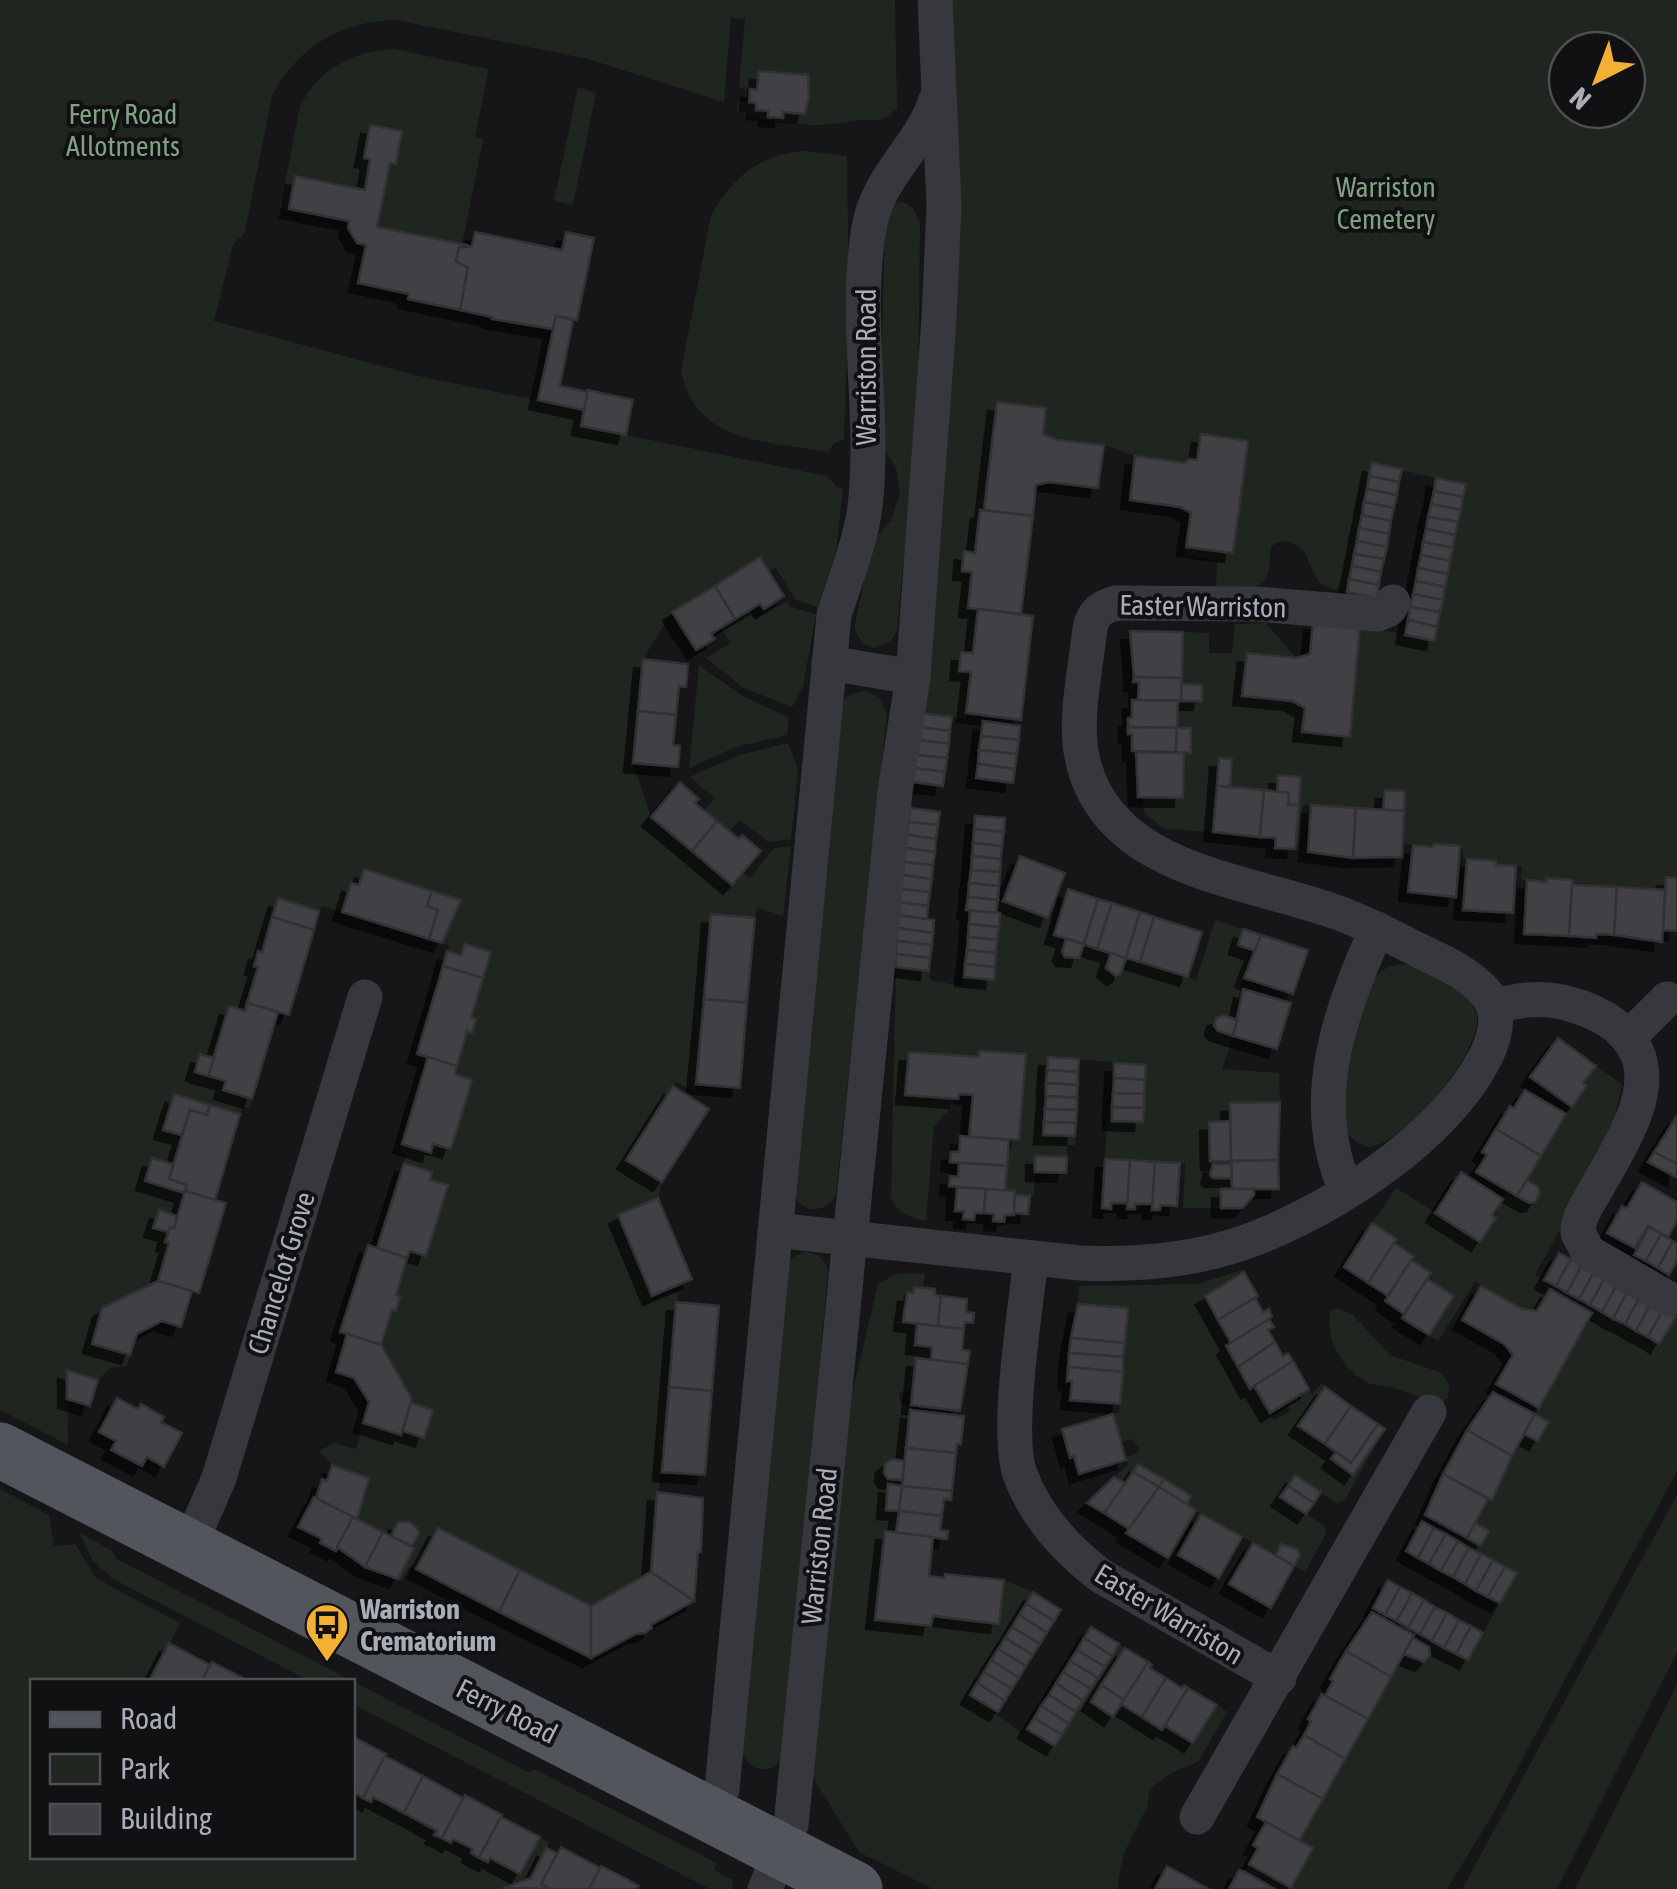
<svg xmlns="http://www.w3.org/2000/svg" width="1677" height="1889" font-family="'Asap Condensed',sans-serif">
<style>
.green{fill:#1e261f;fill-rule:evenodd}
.building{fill:#404145;stroke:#303034;stroke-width:2.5;filter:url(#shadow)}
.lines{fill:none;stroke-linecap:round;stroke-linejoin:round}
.street{stroke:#37383d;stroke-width:35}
.primary{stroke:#53555c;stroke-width:55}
.labels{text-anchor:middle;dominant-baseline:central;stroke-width:8;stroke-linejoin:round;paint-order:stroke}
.park-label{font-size:28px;fill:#7fa381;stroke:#111113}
.street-label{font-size:28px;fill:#a8adb8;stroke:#111113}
.poi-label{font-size:28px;font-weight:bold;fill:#a8adb8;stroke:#111113;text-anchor:start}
</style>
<defs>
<filter id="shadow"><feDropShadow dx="-9" dy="9" stdDeviation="0" flood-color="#0009"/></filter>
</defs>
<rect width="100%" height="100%" fill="#161618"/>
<g class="green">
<path d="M0,0H895L897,108C883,127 866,117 846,122C810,129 773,123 737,112L738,101L756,103L768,111L769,117L782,118L783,112L809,97L807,75L759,71L757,90L739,88L745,19L731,17L724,102L588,59L396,20C340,21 298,47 272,96L245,232L233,245L214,321L419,376L584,410L582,426L827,476L836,486L843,488L836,552L818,607L796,600L776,568L769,572L760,558L672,612L643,659L633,763L651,817L732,885L742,872L750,878L774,848L791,846L783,916L757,908L755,918L711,914L695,1092L676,1082L627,1159L662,1182L658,1198L619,1215L653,1300L678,1292L651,1572L591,1606L438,1528L416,1569L410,1566L402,1581L398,1579C407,1562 434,1520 399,1522L391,1536L357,1519L369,1479L332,1465L319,1451L334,1443L356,1449L363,1423L400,1435L403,1431L424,1438L432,1410L411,1403L412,1399L381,1345L392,1310H397L400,1297L396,1295L410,1251L427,1255L448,1186L430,1180L432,1171L404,1163L406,1154L399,1152L402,1144L430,1153L433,1144L451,1149L472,1080L455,1074L467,1031L472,1032L476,1019L471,1018L491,952L465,944L461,955L447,951L450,946L442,943L460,900L365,870L359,885L350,883L342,912L322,906L319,911L277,899L262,952H258L254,965L258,967L245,1011L229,1007L214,1058L200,1054L195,1072L226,1081L224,1090L252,1099L249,1108L243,1107L240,1114L174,1095L163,1129L182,1135L173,1164L152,1158L145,1181L184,1193L177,1216L158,1211L154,1228L168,1232L165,1241L169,1243L158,1281L102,1309L92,1343L130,1355L127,1366L110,1368L98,1380L67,1370L68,1445L0,1410Z"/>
<path d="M946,0H1677V878L1665,890L1521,880L1522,867L1463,859L1462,847L1403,844L1405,791L1385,790L1383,810L1303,805L1299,849H1295L1301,777L1279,775L1277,792L1230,788L1232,759L1219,758L1213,832L1164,829L1145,814L1142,798H1182L1184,753L1191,752V729L1177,728L1178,701H1202V685L1182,684L1183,632L1209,633V653H1232L1235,624L1266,623L1296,658L1247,653L1243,696L1292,701L1305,708L1303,732L1349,737L1360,626L1435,640L1465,484L1372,464L1347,592C1315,587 1316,579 1305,552C1296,542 1283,537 1272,546C1269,554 1270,563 1268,572C1264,595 1233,587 1216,586L1217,560L1185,555L1186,547L1233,553L1247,442L1201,435L1197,460L1190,459L1184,463L1135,456L1104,445L1057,440L1043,434L1046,408L997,402L984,510L980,511L975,553L964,552L962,570L972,572L968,607L978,609L973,653L961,652L959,670L971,672L966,719L921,713ZM1567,50H1627V110H1567Z"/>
<path d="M394,49L489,69L475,137L483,139L462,244L377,227L390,163H396L402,132L371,125L364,157L370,159L365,190L295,177L289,209L280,208L300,106C320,69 352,51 394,49Z"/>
<polygon points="578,87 596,93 573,205 554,201"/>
<path d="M807,151L847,156L849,294L844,440L834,443L828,452C768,441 694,444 681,370L711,216C730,178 763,152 807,151Z"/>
<polygon points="902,201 913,208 920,223 918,411 897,630 891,641 875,648 863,644 854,629 872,541 891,521 900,494 896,467 885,451 880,426 885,216 894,204"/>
<polygon points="787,601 790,607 816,614 803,686 792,707 744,688 706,658 730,643 721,628 750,610 757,619"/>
<polygon points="699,665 741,695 789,718 787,735 736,747 689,768"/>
<path d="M865,691L880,698L887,714L836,1193L831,1203C817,1213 803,1211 794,1196L842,701L848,695Z"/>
<polygon points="788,743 798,770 791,839 768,842 740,820 729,832 704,811 715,798 690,777 739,755"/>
<path d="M998,900L1053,920L1049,933L1066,939L1063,952L1066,957L1079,958L1084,944L1111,953L1106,968L1116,976L1121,973L1126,958L1196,980L1215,920L1243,929L1239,945L1255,951L1242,982L1235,1015L1237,1020L1216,1018L1214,1025L1218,1031L1233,1036L1222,1069L1279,1073L1280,1102L1230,1103V1121L1209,1122L1210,1161H1231V1164H1213L1210,1168L1213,1178H1232V1189L1221,1208H1183L1185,1164L1105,1159L1107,1120L1143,1122L1145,1065L1048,1057L1043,1134L1075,1136V1145H1067V1157L1035,1156L1034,1196L1015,1195V1191H1005L1009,1140H1020L1026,1055L980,1051L979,1057L909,1052L905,1095L958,1099L934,1127L926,1221C912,1219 898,1212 891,1199L896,967L929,971L930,980L962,986L964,977L994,980L1000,914L996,913Z"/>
<path d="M1408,964C1433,975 1466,983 1476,1013C1487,1048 1403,1146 1368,1147C1358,1144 1348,1137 1344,1127C1334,1100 1358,995 1378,974C1386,966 1397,965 1408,964Z"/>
<polygon points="1596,1066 1622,1084 1610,1140 1535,1275 1658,1344 1677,1315 1677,1471 1493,1814 1447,1889 1275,1889 1245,1872 1249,1864 1292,1887 1313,1849 1299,1841 1404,1654 1420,1663 1430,1655 1429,1647 1413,1638 1416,1632 1468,1660 1516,1574 1464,1544 1467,1538 1481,1545 1475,1523 1488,1499 1492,1500 1524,1434 1538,1441 1548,1422 1535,1414 1592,1313 1551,1289 1537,1311 1522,1309 1475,1282 1438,1341 1429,1335 1454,1296 1427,1279 1431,1273 1411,1260 1414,1256 1372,1223 1396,1188 1481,1241 1506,1193 1515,1199 1517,1196 1529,1203 1535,1201 1540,1193 1538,1187 1527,1180 1566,1114 1587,1087 1583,1083"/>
<path d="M802,1252C816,1252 825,1257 828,1271L784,1753L776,1766C760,1774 750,1767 742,1753L790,1260Z"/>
<polygon points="1242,1270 1244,1272 1205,1297 1231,1343 1226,1346 1250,1388 1254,1386 1274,1420 1290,1411 1286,1403 1309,1389 1312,1394 1321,1384 1325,1387 1298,1426 1336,1452 1331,1460 1353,1475 1385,1429 1344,1501 1336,1503 1295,1475 1280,1496 1324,1526 1326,1534 1305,1572 1294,1566 1300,1555 1297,1549 1282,1544 1276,1555 1196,1511 1187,1504 1191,1496 1139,1464 1125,1483 1114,1477 1128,1465 1126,1457 1136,1454 1139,1449 1132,1439 1121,1442 1113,1414 1119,1412 1127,1309 1078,1304 1079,1286 1197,1284"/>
<polygon points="925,1273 923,1288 915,1287 914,1293 907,1293 904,1322 917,1324 915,1345 932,1347 931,1360 916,1358 912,1391 899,1393 901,1404 911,1405 904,1461 891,1459 885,1464 884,1473 888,1478 902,1480 902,1486 888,1485 886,1509 899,1511 876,1620 931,1626 933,1616 998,1624 1004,1580 1033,1592 970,1694 1023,1734 1027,1729 1055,1746 1119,1644 1125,1648 1091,1702 1113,1717 1121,1704 1161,1729 1165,1726 1192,1743 1217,1705 1227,1712 1198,1762 1171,1773 1150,1789 1147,1807 1124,1853 1117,1889 933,1889 859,1852 813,1778 848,1410 878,1284 897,1274"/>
<path d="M1336,1308L1352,1314L1390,1355L1442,1373L1449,1385L1448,1397L1442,1403H1436C1421,1398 1406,1391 1391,1387C1384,1385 1375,1386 1368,1383C1344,1371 1323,1338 1331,1311Z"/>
<polygon points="0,1489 49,1515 54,1546 75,1544 97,1579 180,1623 150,1681 32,1682 32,1856 352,1856 353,1786 356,1788 354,1793 370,1801 373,1797 437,1831 435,1835 450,1843 453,1839 473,1849 472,1854 487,1862 490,1858 520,1874 540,1837 549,1843 531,1878 505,1889 0,1889"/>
<polygon points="1677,1495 1677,1652 1557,1889 1462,1889"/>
<polygon points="79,1532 112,1551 117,1559 528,1772 536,1770 717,1863 714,1870 733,1880 732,1889 710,1889 353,1704 352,1682 310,1681 113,1579 92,1560"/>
<polygon points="1677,1684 1677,1889 1575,1889"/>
</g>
<g class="building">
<polygon points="759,71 808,75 809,97 805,114 783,112 783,118 768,117 768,111 756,110 756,103 749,102 750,89 757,90"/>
<polygon points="370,125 402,131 396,164 390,163 377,227 466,245 459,248 456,261 468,268 460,310 408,299 409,294 358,283 366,245 357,243 348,228 349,221 289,209 295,176 365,190 370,159 364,158"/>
<polygon points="475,232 562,250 566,232 594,238 577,320 556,316 553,329 492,319 492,317 460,310 468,268 456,261 459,248 472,246"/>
<polygon points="556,316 573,320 560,386 588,392 584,410 538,400"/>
<polygon points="588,390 633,400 626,435 581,426"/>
<polygon points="997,402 1046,408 1043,434 1057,440 1104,445 1098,488 1049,482 1036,485 1033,516 984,510"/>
<polygon points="1201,434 1248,441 1233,553 1186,547 1191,513 1180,507 1130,500 1135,456 1184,463 1190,459 1197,460"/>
<polygon points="1372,463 1402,469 1399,482 1369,476"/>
<polygon points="1369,476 1399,482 1397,495 1367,489"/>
<polygon points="1436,478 1466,484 1463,497 1434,491"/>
<polygon points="1367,489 1397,495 1394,508 1364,502"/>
<polygon points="1434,491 1463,497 1461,510 1431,504"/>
<polygon points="1364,502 1394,508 1391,521 1362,515"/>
<polygon points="1431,504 1461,510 1458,522 1428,517"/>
<polygon points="980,510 1033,516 1021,614 968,608 972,572 962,571 964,551 975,553"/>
<polygon points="1362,515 1391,521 1389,534 1359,528"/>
<polygon points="1428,517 1458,522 1455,535 1426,529"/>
<polygon points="1359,528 1389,534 1387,547 1357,541"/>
<polygon points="1426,529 1455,535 1453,548 1423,542"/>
<polygon points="1357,541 1387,547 1384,559 1354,554"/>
<polygon points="1423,542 1453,548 1450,561 1421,555"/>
<polygon points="1354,554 1384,559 1381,572 1352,566"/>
<polygon points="1421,555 1450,561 1448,574 1418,568"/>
<polygon points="760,557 784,596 764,609 760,604 735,619 715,586"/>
<polygon points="1352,566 1381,572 1379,585 1349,579"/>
<polygon points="1418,568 1448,574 1445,587 1416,581"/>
<polygon points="1349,579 1379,585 1377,598 1347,592"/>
<polygon points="1416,581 1445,587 1443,600 1413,594"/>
<polygon points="715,586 735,619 711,634 715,639 696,650 672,612"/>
<polygon points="1413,594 1443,600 1440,612 1410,607"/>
<polygon points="1410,607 1440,612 1437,627 1408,620"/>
<polygon points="978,609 1033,616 1021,720 966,713 971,672 959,671 961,652 973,653"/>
<polygon points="1408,620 1437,627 1435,641 1405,635"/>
<polygon points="1313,621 1360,626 1350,737 1302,732 1305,708 1292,701 1242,696 1247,653 1296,658 1310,654"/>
<polygon points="1130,631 1183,632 1182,678 1134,677"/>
<polygon points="643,659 688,664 686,687 679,686 676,715 638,711"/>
<polygon points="1134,677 1182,678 1181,701 1138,700 1139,682 1133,682"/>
<polygon points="1182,684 1202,685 1202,701 1181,701"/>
<polygon points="1132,700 1178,701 1177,728 1128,727 1128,718 1132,718"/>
<polygon points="638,711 676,715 673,745 680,746 678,767 633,763"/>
<polygon points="921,713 952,717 950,731 919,727"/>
<polygon points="983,721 1020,726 1019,740 981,736"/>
<polygon points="919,727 950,731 949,744 918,740"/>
<polygon points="1128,727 1177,728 1176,752 1132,751 1132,734 1128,734"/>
<polygon points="1177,728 1191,728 1191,753 1176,752"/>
<polygon points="981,736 1019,740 1017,754 979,750"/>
<polygon points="918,740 949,744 947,758 916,755"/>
<polygon points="979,750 1017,754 1015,769 978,764"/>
<polygon points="1136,752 1184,753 1183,798 1138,797"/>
<polygon points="916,755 947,758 945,772 914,768"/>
<polygon points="1219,758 1232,759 1230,788 1217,786"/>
<polygon points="978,764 1015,769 1013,783 976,778"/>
<polygon points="914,768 945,772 943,786 912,782"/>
<polygon points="1278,775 1301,777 1299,805 1288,805 1289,793 1277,792"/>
<polygon points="680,782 699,799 695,803 717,821 692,851 651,817"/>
<polygon points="1217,786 1264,790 1260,837 1213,832"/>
<polygon points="1264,790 1289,793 1288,805 1299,805 1295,849 1275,848 1276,838 1260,837"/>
<polygon points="1385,790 1405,791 1404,811 1383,810"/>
<polygon points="1311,805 1356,808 1353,858 1308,852"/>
<polygon points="910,808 940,812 938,825 909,822"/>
<polygon points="1356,808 1404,811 1402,857 1353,858"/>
<polygon points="975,816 1005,818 1004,832 974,829"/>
<polygon points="717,821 739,839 742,835 761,851 732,885 692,851"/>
<polygon points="909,822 938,825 936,839 907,835"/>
<polygon points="974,829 1004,832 1002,846 973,843"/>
<polygon points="907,835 936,839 935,852 905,848"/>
<polygon points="973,843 1002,846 1001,859 972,856"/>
<polygon points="1434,844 1460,846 1456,897 1408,892 1413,845 1433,847"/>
<polygon points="905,848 935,852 933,865 904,862"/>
<polygon points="972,856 1001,859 1000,872 971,870"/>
<polygon points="1020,856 1065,873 1048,918 1003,901"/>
<polygon points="1467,859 1496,861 1496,865 1516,866 1513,913 1463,910"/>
<polygon points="904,862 933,865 932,879 902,875"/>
<polygon points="364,869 432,891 427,906 438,910 429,939 342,912 351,883 359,885"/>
<polygon points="971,870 1000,872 999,886 969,883"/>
<polygon points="902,875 932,879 930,892 901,889"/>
<polygon points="1666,877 1677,878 1677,931 1663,930"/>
<polygon points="1546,878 1573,880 1569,936 1524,934 1527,880 1546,882"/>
<polygon points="969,883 999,886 998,900 968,897"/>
<polygon points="1572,885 1617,887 1614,935 1596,934 1596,938 1569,936"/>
<polygon points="1617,887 1665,890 1662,942 1614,935"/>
<polygon points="901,889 930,892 928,906 899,902"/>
<polygon points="1068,889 1098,899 1084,944 1054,935"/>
<polygon points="432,891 461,900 442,943 429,939 438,910 427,906"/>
<polygon points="968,897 998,900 996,913 966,910"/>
<polygon points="278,898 319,911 314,930 272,917"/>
<polygon points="1098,899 1112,903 1097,949 1084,944"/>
<polygon points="899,902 928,906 927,919 897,915"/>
<polygon points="1112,903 1140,912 1126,958 1097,949"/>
<polygon points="970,911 1000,913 999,927 969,924"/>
<polygon points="1140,912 1154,917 1140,962 1126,958"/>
<polygon points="711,914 755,918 747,1003 704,999"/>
<polygon points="897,915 934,920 933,933 897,928"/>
<polygon points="272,917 314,930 289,1015 247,1003 258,967 254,966 258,951 262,952"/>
<polygon points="1154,917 1202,932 1188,977 1140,962"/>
<polygon points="969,924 999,927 997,940 968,937"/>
<polygon points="897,928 933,933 932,945 897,941"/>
<polygon points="1243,929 1261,935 1255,951 1238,945"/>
<polygon points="1261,935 1308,950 1293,994 1244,978"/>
<polygon points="968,937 997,940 996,953 967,950"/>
<polygon points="1066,939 1084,944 1079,958 1065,957 1062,952"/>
<polygon points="897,941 932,945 930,958 896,954"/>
<polygon points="465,944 491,952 483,978 443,966 447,951 461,955"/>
<polygon points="967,950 996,953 995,967 965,964"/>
<polygon points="1111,953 1126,958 1121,973 1116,976 1106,968"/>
<polygon points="896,954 930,958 929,971 896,967"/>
<polygon points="965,964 995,967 994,980 964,977"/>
<polygon points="443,966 483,978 471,1018 476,1019 472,1033 467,1031 457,1066 417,1054"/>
<polygon points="1243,989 1291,1003 1277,1049 1233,1036"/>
<polygon points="704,999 747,1003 740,1088 696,1084"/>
<polygon points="247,1003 278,1012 252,1099 223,1090 226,1081 208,1076 229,1006 245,1011"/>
<polygon points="1223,1015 1237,1020 1233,1036 1218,1031 1214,1026 1216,1018"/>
<polygon points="1558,1038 1596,1066 1583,1083 1587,1086 1572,1107 1530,1077"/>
<polygon points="979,1051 1026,1054 1019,1140 969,1137 973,1095 959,1094 958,1099 905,1095 909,1052 979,1057"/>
<polygon points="200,1054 214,1058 208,1076 195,1072"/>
<polygon points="428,1057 457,1066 455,1074 472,1080 451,1149 433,1144 431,1153 402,1144"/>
<polygon points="1048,1057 1079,1059 1078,1072 1047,1070"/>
<polygon points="1114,1063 1146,1065 1145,1080 1114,1078"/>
<polygon points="1047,1070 1078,1072 1078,1085 1046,1083"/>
<polygon points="1114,1078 1145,1080 1144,1094 1113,1093"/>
<polygon points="1046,1083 1078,1085 1077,1098 1046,1096"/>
<polygon points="673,1086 709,1109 662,1182 626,1160"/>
<polygon points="1525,1090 1566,1114 1541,1156 1496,1129 1510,1106 1514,1108"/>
<polygon points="1113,1093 1144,1094 1144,1108 1112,1107"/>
<polygon points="174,1094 210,1105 207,1115 190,1110 182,1135 163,1130"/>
<polygon points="1046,1096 1077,1098 1077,1110 1045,1109"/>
<polygon points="1280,1102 1278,1160 1231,1161 1230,1103"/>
<polygon points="210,1105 240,1114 215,1200 185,1191 187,1185 169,1179 190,1110 207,1115"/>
<polygon points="1112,1107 1144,1108 1143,1122 1112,1121"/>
<polygon points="1045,1109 1077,1110 1076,1123 1044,1122"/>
<polygon points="1677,1116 1677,1164 1654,1152"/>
<polygon points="1230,1121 1231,1161 1210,1161 1209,1122"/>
<polygon points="1044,1122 1076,1123 1075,1136 1043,1135"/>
<polygon points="1496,1129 1541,1156 1517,1196 1476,1172 1487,1155 1482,1152"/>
<polygon points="960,1136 1009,1140 1007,1166 950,1162 951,1152 959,1152"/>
<polygon points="1654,1152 1677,1164 1677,1178 1648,1162"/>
<polygon points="1035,1156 1067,1157 1066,1173 1035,1172"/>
<polygon points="152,1158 173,1164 169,1179 187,1185 184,1193 145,1181"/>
<polygon points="1105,1159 1130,1160 1128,1203 1111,1203 1111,1209 1102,1208"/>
<polygon points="1130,1160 1155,1162 1153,1204 1135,1204 1135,1209 1127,1209"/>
<polygon points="1278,1160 1279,1189 1232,1189 1231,1161"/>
<polygon points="1155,1162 1180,1163 1177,1206 1160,1205 1160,1210 1152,1210"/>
<polygon points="404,1163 432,1172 430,1180 448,1185 426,1256 410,1251 407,1258 377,1248"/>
<polygon points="959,1163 1007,1166 1005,1191 949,1186 950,1176 958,1177"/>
<polygon points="1213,1164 1231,1164 1232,1178 1213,1178 1210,1175"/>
<polygon points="1461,1172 1503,1199 1492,1215 1496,1218 1480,1242 1435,1213"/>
<polygon points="1527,1180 1538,1187 1540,1193 1535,1202 1529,1203 1517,1196"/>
<polygon points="1642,1182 1677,1202 1677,1220 1668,1237 1648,1226 1635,1248 1607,1233 1622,1206 1627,1208"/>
<polygon points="957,1187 986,1189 984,1213 975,1213 974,1220 963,1219 964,1211 955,1211"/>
<polygon points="986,1189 1015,1191 1014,1215 1005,1215 1004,1222 993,1221 994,1214 984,1213"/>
<polygon points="1221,1189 1254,1189 1254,1195 1243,1208 1221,1208"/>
<polygon points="185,1191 226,1203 199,1293 158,1281 169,1243 165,1242 170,1227 174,1228"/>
<polygon points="1015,1195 1030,1196 1028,1214 1014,1213"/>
<polygon points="658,1198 692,1279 652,1296 618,1215"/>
<polygon points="159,1210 177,1216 174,1228 170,1227 168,1232 153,1228"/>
<polygon points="1372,1223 1397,1239 1368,1283 1344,1267"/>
<polygon points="1649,1227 1661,1234 1646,1261 1634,1255"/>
<polygon points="1661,1234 1673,1241 1658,1268 1646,1261"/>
<polygon points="1673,1241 1677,1243 1677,1261 1669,1275 1658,1268"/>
<polygon points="1394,1243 1414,1256 1388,1296 1368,1283"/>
<polygon points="368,1245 407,1258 396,1295 400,1297 396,1311 392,1310 381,1345 340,1332"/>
<polygon points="1559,1253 1571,1259 1556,1286 1544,1280"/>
<polygon points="1571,1259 1582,1265 1567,1293 1556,1286"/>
<polygon points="1411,1260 1431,1273 1404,1314 1385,1301"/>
<polygon points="1582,1265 1594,1272 1579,1299 1567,1293"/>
<polygon points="1244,1272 1258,1296 1218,1320 1205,1296"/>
<polygon points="1594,1272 1605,1278 1590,1305 1579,1299"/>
<polygon points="1605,1278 1617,1285 1602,1312 1590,1305"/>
<polygon points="1427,1279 1454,1296 1429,1335 1402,1318"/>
<polygon points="158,1281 192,1291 181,1327 162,1321 137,1334 130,1355 92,1344 102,1308"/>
<polygon points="1617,1285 1628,1291 1613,1319 1602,1312"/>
<polygon points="1481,1286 1522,1309 1537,1311 1550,1289 1592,1313 1539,1408 1496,1384 1513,1355 1504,1344 1462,1320"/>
<polygon points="914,1287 935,1289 935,1295 941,1296 938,1326 903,1322 907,1293 914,1293"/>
<polygon points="1628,1291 1640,1297 1625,1324 1613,1319"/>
<polygon points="941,1296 967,1299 966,1312 974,1313 973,1323 965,1322 964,1329 938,1326"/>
<polygon points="1640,1297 1651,1303 1636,1331 1625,1324"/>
<polygon points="1255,1298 1263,1312 1269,1309 1272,1317 1231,1343 1218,1320"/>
<polygon points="676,1302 719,1306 712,1391 669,1387"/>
<polygon points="1651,1303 1663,1310 1648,1337 1636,1331"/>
<polygon points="1078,1304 1128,1308 1125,1343 1071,1338"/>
<polygon points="1663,1310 1676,1317 1659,1344 1648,1337"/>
<polygon points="1269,1319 1274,1327 1268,1330 1275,1342 1238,1367 1226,1346"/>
<polygon points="917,1324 964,1329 962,1350 970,1351 968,1364 931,1360 932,1347 915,1345"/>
<polygon points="347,1334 381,1345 412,1399 401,1435 363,1423 369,1402 354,1378 336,1372"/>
<polygon points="1071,1338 1125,1343 1123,1357 1069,1353"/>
<polygon points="1275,1342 1283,1356 1288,1353 1293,1361 1250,1389 1238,1367"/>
<polygon points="1069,1353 1123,1357 1123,1372 1068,1367"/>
<polygon points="916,1358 968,1364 960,1411 911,1405"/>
<polygon points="1293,1361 1309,1389 1270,1413 1254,1386"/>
<polygon points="1068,1367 1123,1372 1120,1404 1070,1400 1072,1381 1067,1381"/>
<polygon points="67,1370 98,1380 90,1406 67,1399"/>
<polygon points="669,1387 712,1391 705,1475 662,1472"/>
<polygon points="1325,1387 1351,1406 1325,1444 1298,1426"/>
<polygon points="1493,1392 1535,1414 1512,1456 1467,1430"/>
<polygon points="117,1398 138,1409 141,1404 164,1417 161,1422 182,1433 164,1467 147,1457 142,1466 111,1450 116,1441 99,1432"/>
<polygon points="411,1403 433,1410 424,1438 403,1431"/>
<polygon points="1351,1406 1378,1424 1351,1463 1325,1444"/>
<polygon points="910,1410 964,1416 961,1444 957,1444 956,1453 906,1448"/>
<polygon points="1113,1414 1126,1460 1079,1474 1074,1456 1070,1458 1062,1429"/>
<polygon points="1535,1414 1549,1422 1538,1441 1524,1434"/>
<polygon points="1378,1424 1385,1429 1353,1475 1331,1459 1336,1452 1351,1463"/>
<polygon points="1467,1430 1512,1456 1492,1500 1443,1474"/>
<polygon points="906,1448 956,1453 952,1491 902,1486"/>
<polygon points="891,1459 904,1461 902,1480 888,1479 884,1473 885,1464"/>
<polygon points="1138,1464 1164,1479 1159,1487 1133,1472"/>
<polygon points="332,1465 369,1478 357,1519 316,1498 322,1479 327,1481"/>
<polygon points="1133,1472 1159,1487 1129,1529 1104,1513"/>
<polygon points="1443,1474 1488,1499 1467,1538 1425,1515"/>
<polygon points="1295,1475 1321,1492 1314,1503 1288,1486"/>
<polygon points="1114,1477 1125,1483 1104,1513 1087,1503"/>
<polygon points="1164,1479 1191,1496 1187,1504 1159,1487"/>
<polygon points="888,1484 902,1486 899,1511 886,1510"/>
<polygon points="902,1486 952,1491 951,1500 944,1499 942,1516 899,1511"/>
<polygon points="1288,1486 1314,1503 1306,1514 1280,1497"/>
<polygon points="1159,1487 1196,1510 1168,1558 1126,1533"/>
<polygon points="657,1492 703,1498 701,1552 698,1552 694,1601 651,1572"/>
<polygon points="314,1497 353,1517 336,1551 320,1543 322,1539 298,1527"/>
<polygon points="899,1511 942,1516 940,1530 948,1531 947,1539 896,1533"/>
<polygon points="1201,1514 1242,1537 1219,1578 1178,1555"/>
<polygon points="353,1517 383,1532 365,1567 337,1547"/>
<polygon points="1422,1521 1434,1528 1418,1558 1406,1551"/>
<polygon points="398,1522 409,1522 417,1528 419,1533 412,1546 391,1536"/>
<polygon points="1475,1523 1489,1531 1481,1546 1467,1538"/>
<polygon points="438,1528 520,1570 499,1612 416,1569"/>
<polygon points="1434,1528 1446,1534 1429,1564 1418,1558"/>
<polygon points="885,1531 933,1537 929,1576 944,1578 945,1574 1004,1580 999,1624 933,1616 931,1626 875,1620"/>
<polygon points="383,1532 414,1548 398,1579 365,1567"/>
<polygon points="1446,1534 1458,1541 1441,1571 1429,1564"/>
<polygon points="1458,1541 1469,1548 1453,1577 1441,1571"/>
<polygon points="1253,1543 1294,1566 1271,1608 1229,1584"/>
<polygon points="1281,1544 1297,1549 1300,1555 1294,1566 1276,1555"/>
<polygon points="1469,1548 1481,1554 1465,1584 1453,1577"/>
<polygon points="1481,1554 1493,1560 1476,1591 1465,1584"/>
<polygon points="1493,1560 1505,1567 1488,1597 1476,1591"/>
<polygon points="1505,1567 1517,1573 1500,1603 1488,1597"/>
<polygon points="520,1570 591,1606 591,1658 499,1612"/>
<polygon points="651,1572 694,1601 651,1625 652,1628 645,1633 636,1634 591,1658 591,1606"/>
<polygon points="1388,1580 1400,1587 1385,1615 1373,1608"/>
<polygon points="1400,1587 1412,1593 1397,1621 1385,1615"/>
<polygon points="1033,1592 1061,1610 1054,1621 1026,1604"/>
<polygon points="1412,1593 1424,1600 1408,1628 1397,1621"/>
<polygon points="1424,1600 1435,1607 1420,1634 1408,1628"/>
<polygon points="1026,1604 1054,1621 1047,1633 1019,1615"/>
<polygon points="1435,1607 1447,1613 1432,1641 1420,1634"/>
<polygon points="1372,1612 1414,1635 1391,1677 1346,1651"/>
<polygon points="1447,1613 1459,1620 1444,1648 1432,1641"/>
<polygon points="1019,1615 1047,1633 1040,1644 1012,1627"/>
<polygon points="1459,1620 1471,1626 1456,1654 1444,1648"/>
<polygon points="1471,1626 1483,1633 1468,1660 1456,1654"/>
<polygon points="1012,1627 1040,1644 1033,1655 1005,1638"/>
<polygon points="1091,1627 1119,1644 1112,1656 1084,1638"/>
<polygon points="1005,1638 1033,1655 1026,1666 998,1649"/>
<polygon points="1084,1638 1112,1656 1105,1667 1077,1650"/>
<polygon points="1413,1638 1429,1647 1430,1655 1424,1662 1404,1654"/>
<polygon points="169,1643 210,1665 201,1682 149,1681"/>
<polygon points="1125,1648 1148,1662 1124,1700 1101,1685"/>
<polygon points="998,1649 1026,1666 1019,1678 991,1660"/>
<polygon points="1077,1650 1105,1667 1098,1678 1070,1661"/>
<polygon points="1346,1651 1391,1677 1368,1719 1325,1696 1333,1681 1330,1679"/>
<polygon points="991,1660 1019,1678 1012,1689 984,1672"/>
<polygon points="1070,1661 1098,1678 1091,1689 1063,1672"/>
<polygon points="212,1662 249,1681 248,1682 201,1682"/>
<polygon points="1148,1662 1152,1665 1150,1668 1166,1678 1142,1717 1121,1704"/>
<polygon points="984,1672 1012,1689 1005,1701 977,1683"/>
<polygon points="1063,1672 1091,1689 1083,1701 1056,1683"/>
<polygon points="1166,1678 1182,1688 1184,1685 1188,1688 1162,1730 1142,1717"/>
<polygon points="977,1683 1005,1701 998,1712 970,1695"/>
<polygon points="1056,1683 1083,1701 1076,1712 1049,1695"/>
<polygon points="1101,1685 1124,1700 1113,1717 1091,1702"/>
<polygon points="1188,1688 1217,1705 1193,1743 1165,1726"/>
<polygon points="1322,1694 1368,1719 1345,1759 1304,1735 1311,1721 1308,1719"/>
<polygon points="1049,1695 1076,1712 1069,1724 1041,1706"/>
<polygon points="1041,1706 1069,1724 1062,1735 1034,1718"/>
<polygon points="1034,1718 1062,1735 1055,1746 1027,1729"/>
<polygon points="1304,1735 1345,1759 1323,1799 1277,1774 1293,1746 1296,1748"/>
<polygon points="352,1736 386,1754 363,1798 353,1792 356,1788 352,1786"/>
<polygon points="385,1756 423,1776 404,1813 373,1797 371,1802 363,1798"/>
<polygon points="1277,1774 1323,1799 1299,1841 1257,1817"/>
<polygon points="423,1776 463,1798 442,1838 434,1835 437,1831 404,1813"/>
<polygon points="465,1795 502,1815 479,1858 471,1853 473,1849 453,1839 451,1843 442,1838"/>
<polygon points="501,1817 540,1837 520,1874 490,1858 488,1862 479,1858"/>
<polygon points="1266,1822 1313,1848 1291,1888 1249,1864 1258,1848 1253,1845"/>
<polygon points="561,1847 600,1868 589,1889 550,1889 541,1884"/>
<polygon points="546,1848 557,1853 541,1884 550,1889 503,1888 531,1878"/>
<polygon points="601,1866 621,1876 639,1886 637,1889 589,1889"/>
<polygon points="1167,1866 1209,1889 1155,1889"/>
<polygon points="1239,1870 1245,1872 1275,1889 1229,1889"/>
</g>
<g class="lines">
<g class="street">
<polyline points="829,663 913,677"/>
<path d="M1494,1007C1534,994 1569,998 1606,1019C1677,1064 1626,1135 1595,1191C1587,1205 1578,1217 1578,1233L1588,1252L1669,1299"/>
<polyline points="1630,1036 1667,999"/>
<path d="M1346,1190C1307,1102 1339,1013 1377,929"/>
<path d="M775,1230L1080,1263C1131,1265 1180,1262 1230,1247C1319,1220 1443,1141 1486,1056C1496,1035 1502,1011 1485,992C1469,974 1444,962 1422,952C1395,938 1368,924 1339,913C1248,879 1106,873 1082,757C1074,720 1086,666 1090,628C1093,613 1101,607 1116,603L1256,604L1378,614L1389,609L1393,602"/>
<path d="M1031,1258C1026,1307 1005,1432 1020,1474C1035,1515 1067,1550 1101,1576L1279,1678"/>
<polyline points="189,1547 219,1478 365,997"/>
<path d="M712,1816L722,1789L834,615C846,577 863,537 866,497C874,408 854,317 869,228C877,177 920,148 936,100"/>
<polyline points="1197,1817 1429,1412"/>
<polyline points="765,1889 791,1825 895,792 913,677 939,319 944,206 935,0"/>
</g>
<polyline class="primary" points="0,1450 855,1889"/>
</g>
<defs>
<g id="bus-pin" transform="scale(2.25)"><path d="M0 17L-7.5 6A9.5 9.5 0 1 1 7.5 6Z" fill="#f2b134" stroke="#111113"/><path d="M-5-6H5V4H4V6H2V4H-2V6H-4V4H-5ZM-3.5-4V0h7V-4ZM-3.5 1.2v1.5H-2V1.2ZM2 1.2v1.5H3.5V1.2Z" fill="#111"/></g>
</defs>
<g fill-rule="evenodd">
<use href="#bus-pin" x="327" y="1625"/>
</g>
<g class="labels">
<g class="park-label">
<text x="123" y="114">Ferry Road<tspan x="123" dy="32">Allotments</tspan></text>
<text x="1386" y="187">Warriston<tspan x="1386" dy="32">Cemetery</tspan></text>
</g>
<g class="street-label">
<text transform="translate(866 367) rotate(-90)">Warriston Road</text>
<text transform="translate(1203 606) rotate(1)">Easter Warriston</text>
<text transform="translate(281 1273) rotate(-73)">Chancelot Grove</text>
<text transform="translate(819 1546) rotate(-84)">Warriston Road</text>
<text transform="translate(1169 1614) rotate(31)">Easter Warriston</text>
<text transform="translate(507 1711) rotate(27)">Ferry Road</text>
</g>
<g class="poi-label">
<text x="360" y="1609">Warriston<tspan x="360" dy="32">Crematorium</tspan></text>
</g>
</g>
<rect x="30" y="1679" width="325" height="180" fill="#111113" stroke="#4d4f55" stroke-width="2.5"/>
<rect x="50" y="1712" width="50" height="15" fill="#53555c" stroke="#4d4f55" stroke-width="2.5"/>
<text x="120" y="1729" font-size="30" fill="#a8adb8">Road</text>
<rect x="50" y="1754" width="50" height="30" fill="#1e261f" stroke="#4d4f55" stroke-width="2.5"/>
<text x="120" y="1779" font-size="30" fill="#a8adb8">Park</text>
<rect x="50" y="1804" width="50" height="30" fill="#404145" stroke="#4d4f55" stroke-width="2.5"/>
<text x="120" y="1829" font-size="30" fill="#a8adb8">Building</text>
<g transform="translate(1597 80) rotate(222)"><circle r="48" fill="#111113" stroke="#4d4f55" stroke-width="2.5"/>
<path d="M0-8L18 38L0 25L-18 38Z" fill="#f2b134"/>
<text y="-15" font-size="28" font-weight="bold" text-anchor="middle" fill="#a8adb8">N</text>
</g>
</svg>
